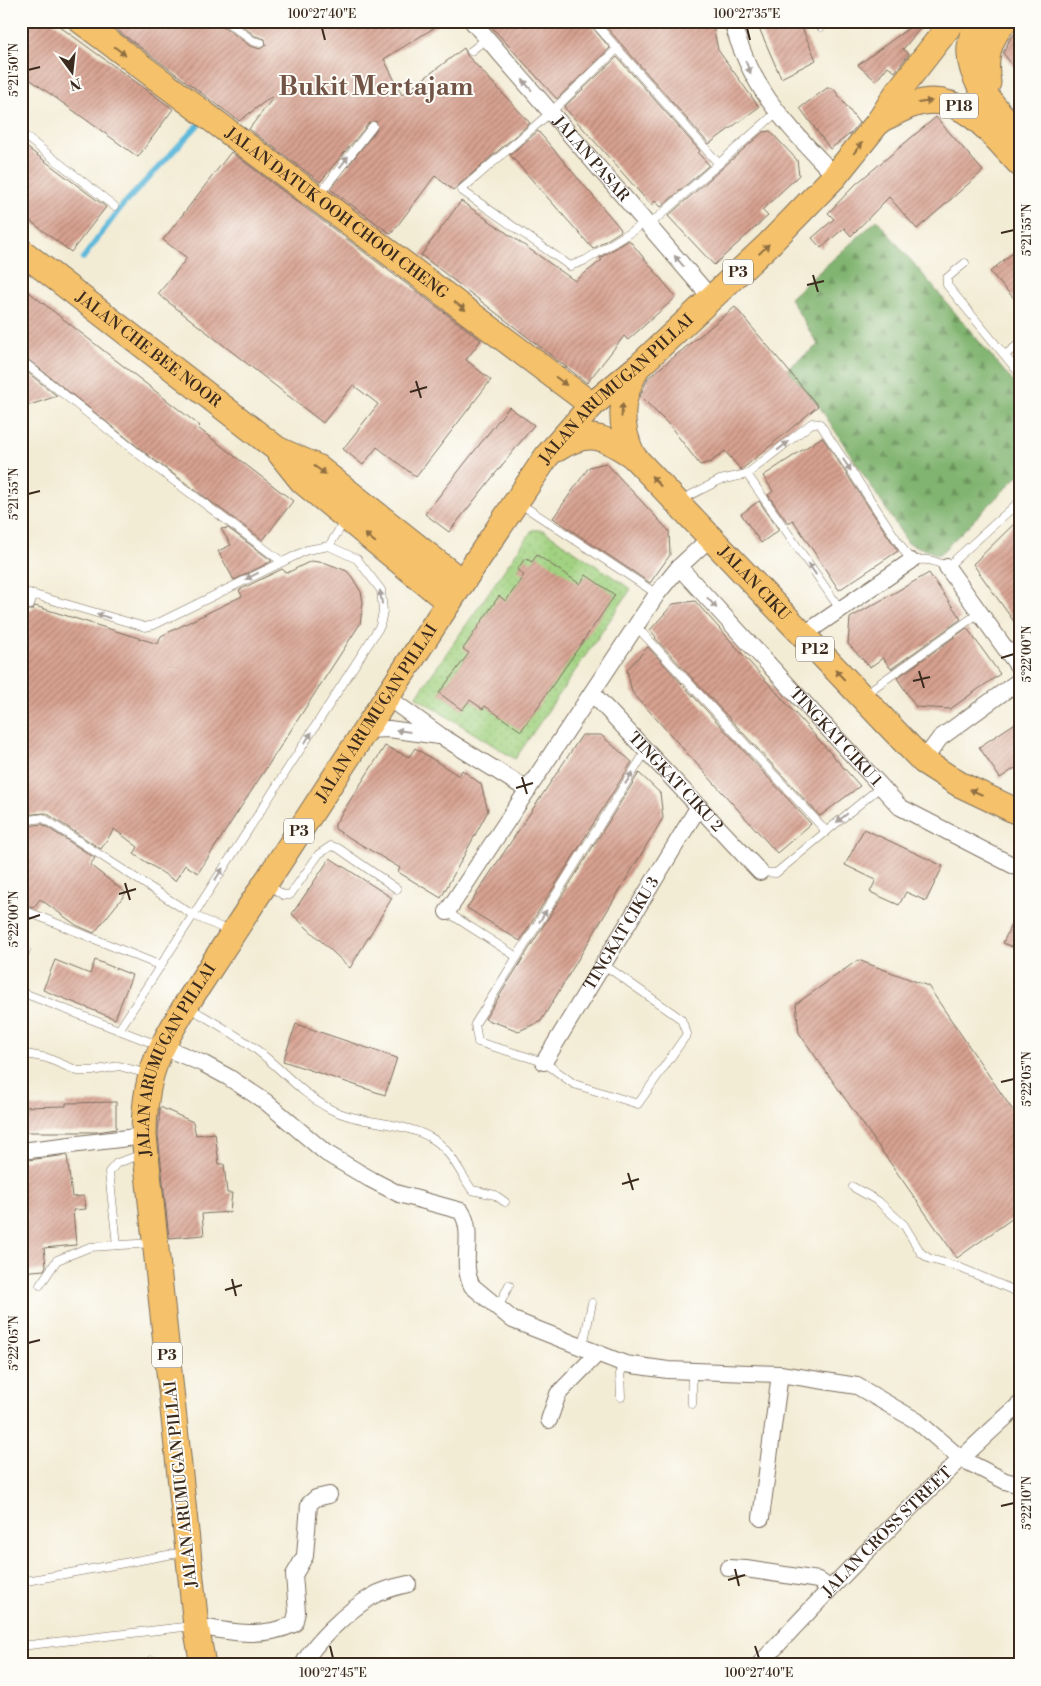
<svg xmlns="http://www.w3.org/2000/svg" width="1041" height="1686" font-family="'Libre Bodoni',serif">
<style>
.grass{fill:url(#grass-dots);stroke:#6e7e50}
.forest{fill:url(#forest-firs);stroke:#5e6f46}
.lines{fill:none;stroke-linecap:round;stroke-linejoin:round}
.stream{stroke:#5cb8da;stroke-width:5.5}
.building{fill:url(#building-hatch)}
.service-casing{stroke:#7b6e5e;stroke-width:9}
.minor-casing{stroke:#7b6e5e;stroke-width:18}
.primary-casing{stroke:#7b6e5e;stroke-width:27}
.service{stroke:#fff;stroke-width:8}
.minor{stroke:#fff;stroke-width:16}
.primary{stroke:#f5c16b;stroke-width:25}
.oneway{fill:#8f6e41}
.oneway2{fill:#a79f9a}
.ticks{fill:none;stroke:#3b2a1e;stroke-width:2}
.labels{text-anchor:middle;dominant-baseline:central;stroke-width:4;stroke-linejoin:round;paint-order:stroke}
.shield{fill:#fdfcf7;stroke:#75695f;stroke-width:1}
.shield-label{font-size:15px;font-weight:bold;fill:#3b2a1e}
.street-label{font-size:16px;fill:#3b2a1e;stroke:#fdfcf7}
.town-label{font-size:26px;font-weight:bold;fill:#725446;stroke:#fdfcf7}
.neatline{fill:none;stroke:#3b2a1e;stroke-width:2}
.ticks-label{font-size:12px;text-anchor:middle;fill:#3b2a1e}
</style>
<defs>
<pattern id="grass-dots" width="8" height="8" patternUnits="userSpaceOnUse" patternTransform="scale(1.25)"><rect width="8" height="8" fill="#a1d281"/><path d="M2 2h.1M6 6h.1" fill="none" stroke="#8cb46f" stroke-width="1.8" stroke-linecap="round"/></pattern>
<pattern id="forest-firs" width="22" height="20" patternUnits="userSpaceOnUse" patternTransform="scale(1.25)"><rect width="22" height="20" fill="#80b46f"/><path d="M5 1l3.5 6h-7zM16 11l3.5 6h-7z" fill="#6a935b"/></pattern>
<pattern id="building-hatch" width="6" height="6" patternUnits="userSpaceOnUse" patternTransform="scale(1.25)"><rect width="6" height="6" fill="#d7a190"/><path d="M-1 1l2-2M0 6l6-6M5 7l2-2" fill="none" stroke="#b08375"/></pattern>
</defs>
<rect width="100%" height="100%" fill="#fdfcf7"/>
<filter id="ink" filterUnits="userSpaceOnUse"><feTurbulence type="fractalNoise" baseFrequency=".02" numOctaves="2"/><feDisplacementMap in="SourceGraphic" scale="10" xChannelSelector="R" yChannelSelector="G"/><feConvolveMatrix kernelMatrix="1 2 1 2 8 2 1 2 1" color-interpolation-filters="sRGB"/></filter>
<filter id="wash" filterUnits="userSpaceOnUse"><feTurbulence type="fractalNoise" baseFrequency=".0096" numOctaves="4" result="noise"/><feDisplacementMap in="SourceGraphic" scale="20" xChannelSelector="R" yChannelSelector="G"/><feGaussianBlur stdDeviation="1.12" result="paint"/><feColorMatrix in="noise" values="0 0 0 0 0 0 0 0 0 0 0 0 0 0 0 0 0 1.4 0 .05"/><feComposite in="paint" operator="in"/></filter>
<g filter="url(#wash)">
<rect width="100%" height="100%" fill="#f3ecd5"/>
<polygon class="grass" points="532,530 543,530 631,589 515,759 416,697"/>
<polygon class="forest" points="877,220 1020,390 1020,474 939,555 908,543 819,406 787,369 818,345 790,298"/>
<g class="lines">
<polyline class="stream" points="83,258 122,206 198,125"/>
</g>
<g id="blocks">
<g class="building">
<polygon points="21,21 52,21 173,109 138,157 21,73"/>
<polygon points="105,21 220,21 223,26 250,46 260,49 266,45 265,39 255,36 236,21 445,21 384,59 402,95 464,48 467,55 530,123 453,190 435,176 391,234 330,189 377,129 376,121 369,123 320,182 249,129 273,98 271,97 239,121"/>
<polygon points="486,21 587,21 610,48 557,99"/>
<polygon points="601,21 712,21 718,50 759,107 709,144"/>
<polygon points="756,21 799,21 816,60 781,78"/>
<polygon points="918,21 925,23 903,49 909,54 895,72 888,66 876,81 858,65"/>
<polygon points="1020,29 1020,75 1003,53 1011,37"/>
<polygon points="617,57 700,151 698,153 709,165 661,207 655,201 651,205 564,107"/>
<polygon points="827,88 833,88 859,123 850,134 830,149 800,108"/>
<polygon points="936,117 983,171 917,229 889,197 851,236 844,228 821,248 812,238 834,219 828,213 856,184"/>
<polygon points="538,131 620,228 621,231 593,249 510,155"/>
<polygon points="770,131 797,160 799,175 762,210 768,216 714,265 668,216 763,132"/>
<polygon points="21,143 106,207 71,252 21,214"/>
<polygon points="231,152 481,340 466,360 491,380 416,477 377,447 363,465 343,449 378,404 353,385 323,423 158,294 187,258 163,240"/>
<polygon points="461,201 575,281 602,260 600,258 629,240 676,297 628,340 624,336 587,383 421,255"/>
<polygon points="1020,246 1020,305 990,272"/>
<polygon points="21,286 200,426 198,428 293,501 263,540 153,459 21,354"/>
<polygon points="735,307 818,406 741,470 725,451 711,462 700,465 670,426 640,396 648,378"/>
<polygon points="21,367 57,396 21,408"/>
<polygon points="509,407 534,425 449,532 425,514"/>
<polygon points="822,437 898,551 839,590 793,520 788,523 768,495 773,491 763,476"/>
<polygon points="606,463 669,531 670,555 650,583 553,518 589,467"/>
<polygon points="759,501 779,530 761,543 741,514"/>
<polygon points="1020,518 1020,630 973,564"/>
<polygon points="228,528 272,561 234,580 218,551 231,545 221,529"/>
<polygon points="537,555 580,584 586,575 615,595 521,731 485,706 483,709 470,700 462,710 439,693 469,653 463,649 499,596 506,601 524,575 517,570 525,558 532,562"/>
<polygon points="311,561 326,563 347,571 352,577 361,592 363,602 360,624 198,873 185,865 175,881 134,854 138,847 114,829 101,849 46,813 21,815 21,603 25,603 28,610 32,610 35,606 158,644 161,636 242,596 239,590 282,569 287,573"/>
<polygon points="929,573 961,619 891,669 883,658 870,667 848,644 850,618"/>
<polygon points="695,601 860,786 820,816 655,638 656,637 650,630 673,604"/>
<polygon points="967,628 1000,674 950,709 916,707 897,678"/>
<polygon points="648,647 811,824 777,853 632,692 627,670"/>
<polygon points="1020,720 1020,765 1000,778 979,747"/>
<polygon points="582,735 601,735 632,762 520,941 467,908"/>
<polygon points="385,746 409,757 415,748 459,776 462,770 481,784 488,811 441,898 398,872 400,868 335,829 335,824"/>
<polygon points="639,773 660,793 663,818 541,1021 519,1031 485,1019"/>
<polygon points="42,824 95,858 90,865 126,893 94,933 76,925 40,899 33,908 21,903 21,827"/>
<polygon points="864,829 943,866 926,901 906,892 899,905 870,892 876,880 845,865"/>
<polygon points="330,858 392,898 350,968 292,914"/>
<polygon points="1020,904 1020,950 1003,943"/>
<polygon points="55,960 90,974 95,960 132,975 115,1019 43,990"/>
<polygon points="858,960 928,986 1020,1121 1020,1213 957,1258 799,1033 796,1004"/>
<polygon points="296,1024 397,1058 385,1095 283,1061"/>
<polygon points="116,1102 116,1129 97,1132 21,1132 21,1107 66,1106 66,1103"/>
<polygon points="160,1107 193,1122 196,1135 215,1133 219,1164 224,1164 227,1193 232,1193 230,1212 202,1214 204,1235 169,1238 158,1135"/>
<polygon points="67,1155 72,1197 84,1196 86,1209 73,1210 76,1245 44,1248 46,1266 44,1270 21,1272 21,1220 27,1219 21,1192 21,1161"/>
</g>
</g>
</g>
<g filter="url(#ink)">
<use href="#blocks" fill-opacity="0" stroke="#7b6e5e" stroke-width="1"/>
<g class="lines">
<g class="service-casing">
<g id="service">
<polyline points="226,21 253,41 261,43"/>
<polyline points="593,21 719,164"/>
<polyline points="821,27 830,21"/>
<polyline points="617,49 550,113 461,190 570,266 586,260 645,223"/>
<polyline points="471,51 486,39"/>
<polyline points="21,133 114,206"/>
<polyline points="318,196 373,126"/>
<polyline points="648,226 776,113"/>
<polyline points="965,263 947,278 947,285 1020,374"/>
<polyline points="1005,355 1020,343"/>
<polyline points="21,360 150,463 281,561"/>
<polyline points="747,474 840,609"/>
<path d="M681,500L720,480L747,474L812,423L820,424L911,561C926,558 934,560 947,567L1020,501"/>
<polyline points="519,503 657,594"/>
<polyline points="329,546 345,520"/>
<polyline points="21,591 145,627 154,625 307,550 329,546 357,559 381,590 383,611 380,626 119,1030"/>
<polyline points="30,605 33,594"/>
<polyline points="636,626 826,831"/>
<polyline points="865,694 979,613"/>
<polyline points="21,821 43,818 193,915 229,931"/>
<polyline points="760,872 776,873 879,788"/>
<polyline points="269,885 283,895 290,895 319,854 331,846 338,848 397,889"/>
<polyline points="21,909 161,966"/>
<polyline points="447,912 517,957"/>
<polyline points="21,963 26,950"/>
<polyline points="603,964 681,1019 687,1034 638,1104 574,1084 544,1062 478,1042 475,1024 646,751"/>
<polyline points="21,992 160,1046"/>
<path d="M188,1007C210,1020 232,1032 253,1047C280,1067 300,1093 330,1109C362,1125 408,1121 436,1141C451,1152 461,1174 472,1190L495,1195L505,1202"/>
<polyline points="21,1053 47,1058 78,1071 92,1071 119,1066 148,1074"/>
<polyline points="853,1187 878,1201 904,1225 921,1253 930,1259 956,1266 1020,1293"/>
<polyline points="117,1245 109,1172 117,1163 143,1154"/>
<polyline points="40,1285 57,1260 90,1247 153,1243"/>
<polyline points="498,1308 509,1285"/>
<polyline points="583,1346 592,1303"/>
<polyline points="621,1397 620,1374 625,1364"/>
<polyline points="692,1404 692,1377 695,1371"/>
<polyline points="21,1582 184,1552"/>
<polyline points="21,1646 192,1626"/>
<polyline points="152,1660 163,1665"/>
</g>
</g>
<g class="minor-casing">
<g id="minor">
<path id="s1" d="M472,21L711,298"/>
<path d="M732,21C752,92 786,123 835,176"/>
<path id="s2" d="M679,567L900,807L1020,869"/>
<polyline points="947,567 1020,669"/>
<polyline points="803,635 911,561"/>
<path id="s3" d="M592,693L760,872"/>
<polyline points="387,697 441,736 528,790"/>
<polyline points="364,730 389,729 439,736"/>
<polyline points="923,761 940,738 1020,680"/>
<polyline points="447,912 657,594 679,567 710,538"/>
<path d="M161,1046L204,1064L228,1077L266,1102L326,1153L370,1179L399,1194L461,1211C476,1235 459,1262 472,1286L513,1320L625,1364L668,1370L780,1374L857,1386L917,1421L960,1458L1005,1481L1020,1485"/>
<path id="s4" d="M544,1062L699,806"/>
<polyline points="21,1151 144,1136"/>
<polyline points="549,1420 558,1394 597,1354"/>
<polyline points="761,1518 780,1374"/>
<polyline points="728,1568 746,1569 818,1580 829,1588"/>
<path d="M196,1626C230,1632 261,1639 294,1624L297,1612L294,1575L305,1556L309,1504L316,1498L329,1495"/>
<path d="M303,1665C314,1642 349,1610 371,1597C382,1590 395,1587 408,1584"/>
<path id="s5" d="M759,1665C842,1574 929,1487 1020,1404"/>
</g>
</g>
<g class="primary-casing">
<g id="primary">
<path id="s6" d="M81,21L592,405"/>
<path d="M978,21C975,29 971,38 970,47C967,82 999,112 1020,136"/>
<path d="M988,83C984,58 988,40 1005,21"/>
<path d="M880,120C891,115 901,109 912,105C960,87 991,134 1020,164"/>
<path id="s7" d="M21,251L277,449L317,467L462,582"/>
<path id="s8" d="M557,449C589,429 603,436 633,456L923,761L959,784L1020,813"/>
<polyline points="279,452 302,481 449,602"/>
<path d="M633,456C619,425 619,402 635,372"/>
<path id="s9" d="M203,1665L196,1626L144,1136C144,1077 156,1055 186,1005L449,602L547,456L592,405L639,366L769,244L835,176L880,120L897,93L953,21"/>
</g>
</g>
<use href="#service" class="service"/>
<use href="#minor" class="minor"/>
<use href="#primary" class="primary"/>
</g>
<defs><path id="oneway-solid" d="M-6-.8H1V-3.2L6.5 0L1 3.2V.8H-6Z" transform="scale(1.25)"/></defs>
<g class="oneway">
<use href="#oneway-solid" transform="translate(120 51) rotate(37)"/>
<use href="#oneway-solid" transform="translate(925 102) rotate(-8)"/>
<use href="#oneway-solid" transform="translate(858 148) rotate(-51)"/>
<use href="#oneway-solid" transform="translate(764 249) rotate(-44)"/>
<use href="#oneway-solid" transform="translate(460 306) rotate(37)"/>
<use href="#oneway-solid" transform="translate(561 381) rotate(37)"/>
<use href="#oneway-solid" transform="translate(622 410) rotate(-86)"/>
<use href="#oneway-solid" transform="translate(320 470) rotate(35)"/>
<use href="#oneway-solid" transform="translate(656 481) rotate(-133)"/>
<use href="#oneway-solid" transform="translate(370 538) rotate(-141)"/>
<use href="#oneway-solid" transform="translate(840 675) rotate(-133)"/>
<use href="#oneway-solid" transform="translate(976 792) rotate(-155)"/>
</g>
<g class="oneway2">
<use href="#oneway-solid" transform="translate(748 67) rotate(67)"/>
<use href="#oneway-solid" transform="translate(527 85) rotate(-131)"/>
<use href="#oneway-solid" transform="translate(344 162) rotate(-53)"/>
<use href="#oneway-solid" transform="translate(679 261) rotate(-131)"/>
<use href="#oneway-solid" transform="translate(783 446) rotate(-38)"/>
<use href="#oneway-solid" transform="translate(847 465) rotate(56)"/>
<use href="#oneway-solid" transform="translate(812 569) rotate(-125)"/>
<use href="#oneway-solid" transform="translate(252 576) rotate(153)"/>
<use href="#oneway-solid" transform="translate(381 597) rotate(-99)"/>
<use href="#oneway-solid" transform="translate(712 603) rotate(48)"/>
<use href="#oneway-solid" transform="translate(103 616) rotate(-163)"/>
<use href="#oneway-solid" transform="translate(403 731) rotate(-172)"/>
<use href="#oneway-solid" transform="translate(308 738) rotate(-57)"/>
<use href="#oneway-solid" transform="translate(629 778) rotate(-58)"/>
<use href="#oneway-solid" transform="translate(842 818) rotate(141)"/>
<use href="#oneway-solid" transform="translate(219 874) rotate(-57)"/>
<use href="#oneway-solid" transform="translate(543 916) rotate(-58)"/>
</g>
</g>
<path class="ticks" d="M322,28L325,40M747,28L750,40M28,70L40,67M1001,233L1014,230M813,275L818,292M807,285L824,281M416,381L421,398M410,392L427,387M28,494L40,491M1001,658L1014,654M919,671L924,688M913,681L930,677M522,777L527,794M516,788L533,783M125,883L130,900M119,894L136,889M28,919L40,915M1001,1082L1014,1079M628,1173L633,1190M622,1184L639,1179M232,1279L236,1296M225,1290L242,1285M28,1343L40,1340M1001,1506L1014,1503M735,1569L739,1586M728,1580L745,1575M330,1646L333,1658M755,1646L759,1658"/>
<g class="labels">
<g class="shield">
<rect x="940" y="93.5" width="38" height="25" rx="4"/>
<rect x="723" y="259.5" width="30" height="25" rx="4"/>
<rect x="796" y="636.5" width="38" height="25" rx="4"/>
<rect x="284" y="818.5" width="30" height="25" rx="4"/>
<rect x="152" y="1342.5" width="30" height="25" rx="4"/>
</g>
<g class="shield-label">
<text x="959" y="106">P18</text>
<text x="738" y="272">P3</text>
<text x="815" y="649">P12</text>
<text x="299" y="831">P3</text>
<text x="167" y="1355">P3</text>
</g>
<g class="street-label">
<text stroke="none"><textPath href="#s1" startOffset="182">JALAN PASAR</textPath></text>
<text stroke="none"><textPath href="#s6" startOffset="320">JALAN DATUK OOH CHOOI CHENG</textPath></text>
<text stroke="none"><textPath href="#s7" startOffset="161">JALAN CHE BEE NOOR</textPath></text>
<text stroke="none"><textPath href="#s9" startOffset="1426">JALAN ARUMUGAN PILLAI</textPath></text>
<text stroke="none"><textPath href="#s8" startOffset="259">JALAN CIKU</textPath></text>
<text stroke="none"><textPath href="#s9" startOffset="1021">JALAN ARUMUGAN PILLAI</textPath></text>
<text stroke="none"><textPath href="#s2" startOffset="231">TINGKAT CIKU 1</textPath></text>
<text stroke="none"><textPath href="#s3" startOffset="122">TINGKAT CIKU 2</textPath></text>
<text stroke="none"><textPath href="#s4" startOffset="150">TINGKAT CIKU 3</textPath></text>
<text stroke="none"><textPath href="#s9" startOffset="616">JALAN ARUMUGAN PILLAI</textPath></text>
<text transform="translate(181 1484) rotate(-96)">JALAN ARUMUGAN PILLAI</text>
<text stroke="none"><textPath href="#s5" startOffset="185">JALAN CROSS STREET</textPath></text>
</g>
<g class="town-label">
<text x="376" y="87">Bukit Mertajam</text>
</g>
</g>
<rect width="1041" height="1686" fill="none" stroke="#fdfcf7" stroke-width="55"/>
<g transform="translate(72 72) rotate(165)" stroke="#fdfcf7" stroke-width="4" paint-order="stroke">
<path d="M0-4L9 19L0 12L-9 19Z" fill="#3b2a1e"/>
<text y="-8" font-size="14" font-weight="bold" text-anchor="middle" fill="#3b2a1e">N</text>
</g>
<rect x="28" y="28" width="986" height="1630" class="neatline"/>
<g class="ticks-label">
<text x="322" y="18">100°27'40"E</text>
<text x="747" y="18">100°27'35"E</text>
<text transform="translate(14 70) rotate(-90)" y="4">5°21'50"N</text>
<text transform="translate(1027 230) rotate(-90)" y="4">5°21'55"N</text>
<text transform="translate(14 494) rotate(-90)" y="4">5°21'55"N</text>
<text transform="translate(1027 654) rotate(-90)" y="4">5°22'00"N</text>
<text transform="translate(14 919) rotate(-90)" y="4">5°22'00"N</text>
<text transform="translate(1027 1079) rotate(-90)" y="4">5°22'05"N</text>
<text transform="translate(14 1343) rotate(-90)" y="4">5°22'05"N</text>
<text transform="translate(1027 1503) rotate(-90)" y="4">5°22'10"N</text>
<text x="333" y="1677">100°27'45"E</text>
<text x="759" y="1677">100°27'40"E</text>
</g>
</svg>
